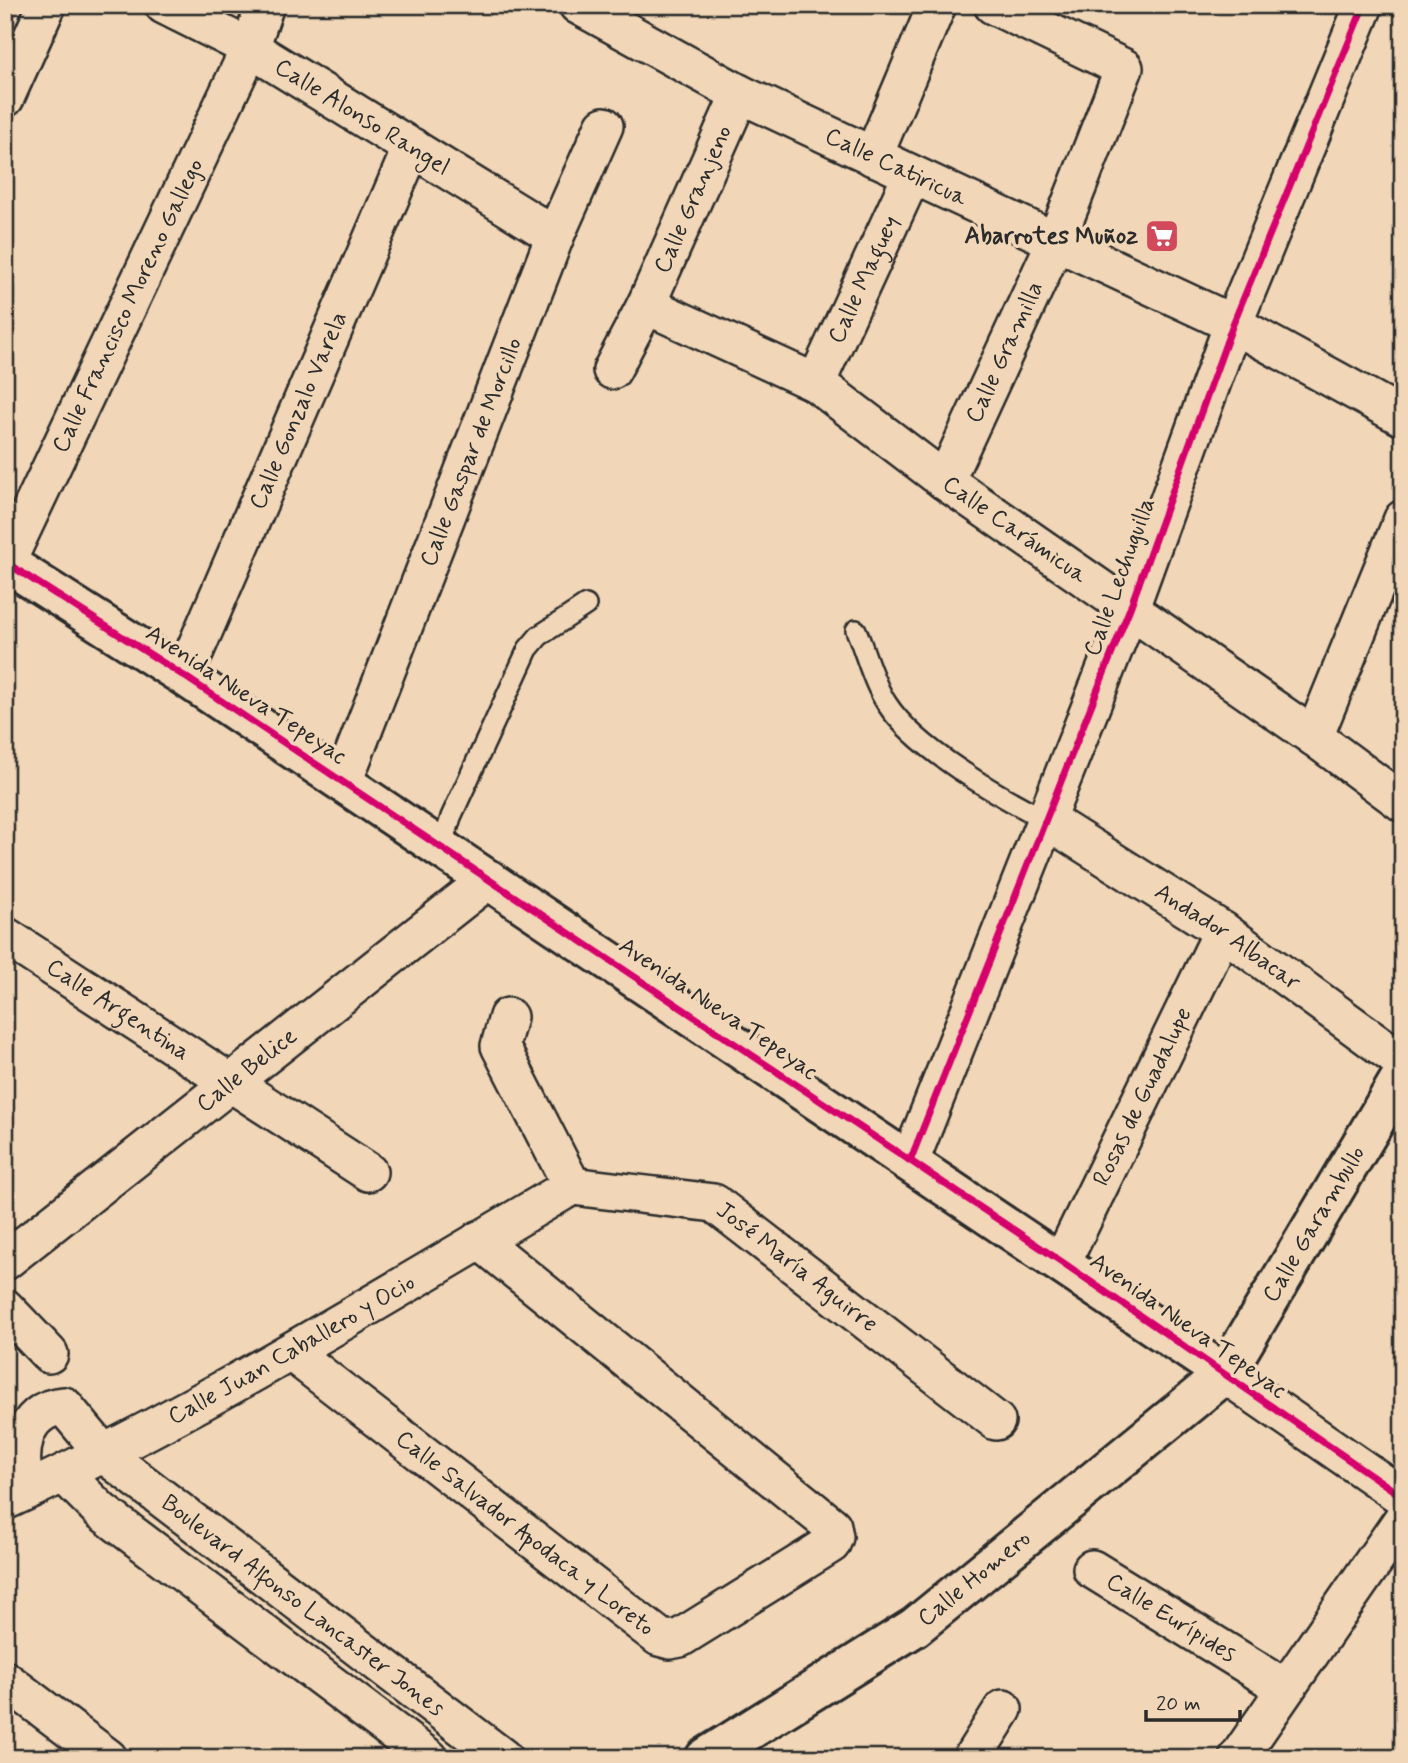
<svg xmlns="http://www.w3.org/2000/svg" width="1408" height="1763" font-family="Mynerve,sans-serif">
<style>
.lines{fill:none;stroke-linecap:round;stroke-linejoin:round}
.service-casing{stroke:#2b2b2b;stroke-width:24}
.minor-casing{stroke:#2b2b2b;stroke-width:42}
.tertiary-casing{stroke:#2b2b2b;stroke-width:44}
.service{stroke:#f1d7b8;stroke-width:19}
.minor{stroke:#f1d7b8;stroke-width:37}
.tertiary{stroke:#f1d7b8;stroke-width:38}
.cycleway-casing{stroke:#f1d7b8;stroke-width:11}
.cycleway{stroke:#d6006c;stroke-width:7}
.labels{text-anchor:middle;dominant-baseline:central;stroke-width:7;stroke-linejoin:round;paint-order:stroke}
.street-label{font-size:24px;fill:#2b2b2b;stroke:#f1d7b8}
.poi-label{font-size:24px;font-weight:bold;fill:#2b2b2b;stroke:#f1d7b8;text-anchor:end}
</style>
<rect width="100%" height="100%" fill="#f1d7b8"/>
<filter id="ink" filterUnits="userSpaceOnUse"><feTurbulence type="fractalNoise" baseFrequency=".0143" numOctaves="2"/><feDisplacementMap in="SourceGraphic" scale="14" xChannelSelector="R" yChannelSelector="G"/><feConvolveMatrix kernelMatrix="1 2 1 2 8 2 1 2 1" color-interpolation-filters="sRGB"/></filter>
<g filter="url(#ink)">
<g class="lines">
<g class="service-casing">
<g id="service">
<path d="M856,630C866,654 873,683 887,704C916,749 1000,797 1047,820"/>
<polyline points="442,848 451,817 528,649 539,636 586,605"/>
</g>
</g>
<g class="minor-casing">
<g id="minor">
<path id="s1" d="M164,5L250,48L555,236"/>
<path id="s2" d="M578,5L740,94L1233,324L1403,417"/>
<polyline points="5,98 47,5"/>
<polyline points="873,157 937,5"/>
<path id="s3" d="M646,305L816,383L945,481L1314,737L1403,803"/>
<path id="s4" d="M612,370L646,305L740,94"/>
<path id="s5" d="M816,383L912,175"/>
<path id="s6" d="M945,481L1056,241L1124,68L993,5"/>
<path id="s7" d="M5,565L250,48L265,5"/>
<path id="s8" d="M184,676L412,147"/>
<polyline points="1314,737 1403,519"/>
<path id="s9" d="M343,782L555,236L604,126"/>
<path id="s10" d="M1047,820L1223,931L1403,1062"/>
<path id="s11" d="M5,936L368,1172"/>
<polyline points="508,1017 500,1046 572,1186"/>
<polyline points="910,1161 1130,608 1233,324 1364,5"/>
<path id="s12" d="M572,1186L714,1203L996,1421"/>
<path id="s13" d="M5,1261L489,879"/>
<path id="s14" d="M1062,1262L1223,931"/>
<polyline points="5,1308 49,1354"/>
<path id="s15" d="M291,1352L659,1637L670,1640L680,1638L831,1544L834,1537L832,1526L479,1240"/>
<polyline points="1225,1374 1403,1497"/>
<polyline points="64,1474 101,1511 429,1758"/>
<path id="s16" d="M27,1490C16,1456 20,1409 64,1406L104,1454L503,1758"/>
<path id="s17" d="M7,1500C203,1410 386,1295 572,1186"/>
<path id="s18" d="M1092,1569L1285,1688"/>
<polyline points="5,1680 108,1758"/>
<polyline points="972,1758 1003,1709"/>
<polyline points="1238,1758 1403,1519"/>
</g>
</g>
<g class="tertiary-casing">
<g id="tertiary">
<polyline points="5,562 184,676 1225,1374"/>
<path id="s19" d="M705,1758L915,1627L1225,1374L1403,1074"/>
</g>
</g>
<use href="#service" class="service"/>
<use href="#minor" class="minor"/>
<use href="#tertiary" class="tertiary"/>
<g class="cycleway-casing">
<g id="cycleway">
<polyline points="5,562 184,676 1062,1262 1403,1497"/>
<polyline points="910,1161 1130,608 1233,324 1364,5"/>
</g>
</g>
<use href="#cycleway" class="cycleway"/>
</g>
</g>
<defs>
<g id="supermarket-square" transform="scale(1.75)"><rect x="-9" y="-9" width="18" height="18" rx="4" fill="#d1495b" stroke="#f1d7b8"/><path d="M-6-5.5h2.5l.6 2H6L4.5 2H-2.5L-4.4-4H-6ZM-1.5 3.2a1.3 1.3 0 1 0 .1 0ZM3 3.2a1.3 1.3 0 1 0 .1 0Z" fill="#fff"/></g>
</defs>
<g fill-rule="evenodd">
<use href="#supermarket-square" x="1162" y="236"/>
</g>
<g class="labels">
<g class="street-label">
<text stroke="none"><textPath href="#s1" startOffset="228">Calle Alonso Rangel</textPath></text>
<text stroke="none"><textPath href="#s2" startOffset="357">Calle Catiricua</textPath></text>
<text stroke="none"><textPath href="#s4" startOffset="189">Calle Granjeno</textPath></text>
<text stroke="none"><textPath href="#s5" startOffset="114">Calle Maguey</textPath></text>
<text stroke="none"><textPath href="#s7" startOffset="287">Calle Francisco Moreno Gallego</textPath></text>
<text stroke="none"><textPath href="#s6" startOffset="142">Calle Gramilla</textPath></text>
<text stroke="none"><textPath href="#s8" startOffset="289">Calle Gonzalo Varela</textPath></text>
<text stroke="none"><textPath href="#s9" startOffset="354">Calle Gaspar de Morcillo</textPath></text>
<text stroke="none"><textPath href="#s3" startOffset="434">Calle Carámicua</textPath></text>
<text transform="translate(1120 577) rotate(-70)">Calle Lechuguilla</text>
<text transform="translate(246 695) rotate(33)">Avenida Nueva Tepeyac</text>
<text stroke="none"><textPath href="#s10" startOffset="215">Andador Albacar</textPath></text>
<text stroke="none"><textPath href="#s11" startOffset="135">Calle Argentina</textPath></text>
<text transform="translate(718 1009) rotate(34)">Avenida Nueva Tepeyac</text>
<text stroke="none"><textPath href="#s13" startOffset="308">Calle Belice</textPath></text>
<text stroke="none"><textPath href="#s14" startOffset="184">Rosas de Guadalupe</textPath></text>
<text stroke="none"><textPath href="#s19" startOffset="822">Calle Garambullo</textPath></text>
<text stroke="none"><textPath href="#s12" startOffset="248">José María Aguirre</textPath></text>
<text transform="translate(1188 1326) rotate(35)">Avenida Nueva Tepeyac</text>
<text stroke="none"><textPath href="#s17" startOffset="322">Calle Juan Caballero y Ocio</textPath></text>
<text stroke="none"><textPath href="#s15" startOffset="296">Calle Salvador Apodaca y Loreto</textPath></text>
<text stroke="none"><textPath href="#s19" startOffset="324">Calle Homero</textPath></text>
<text stroke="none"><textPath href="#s16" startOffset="420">Boulevard Alfonso Lancaster Jones</textPath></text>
<text stroke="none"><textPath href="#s18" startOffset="93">Calle Eurípides</textPath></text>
</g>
<g class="poi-label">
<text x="1138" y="236">Abarrotes Muñoz</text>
</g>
</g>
<rect width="1408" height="1763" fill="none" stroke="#f1d7b8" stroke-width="28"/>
<rect x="14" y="14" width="1380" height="1735" fill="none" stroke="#2b2b2b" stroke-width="2.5" filter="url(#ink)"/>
<path d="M1146 1710v10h94v-10" fill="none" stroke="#2b2b2b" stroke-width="3.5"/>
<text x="1156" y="1710" font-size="21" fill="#2b2b2b" stroke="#f1d7b8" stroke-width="5" paint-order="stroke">20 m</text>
</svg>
